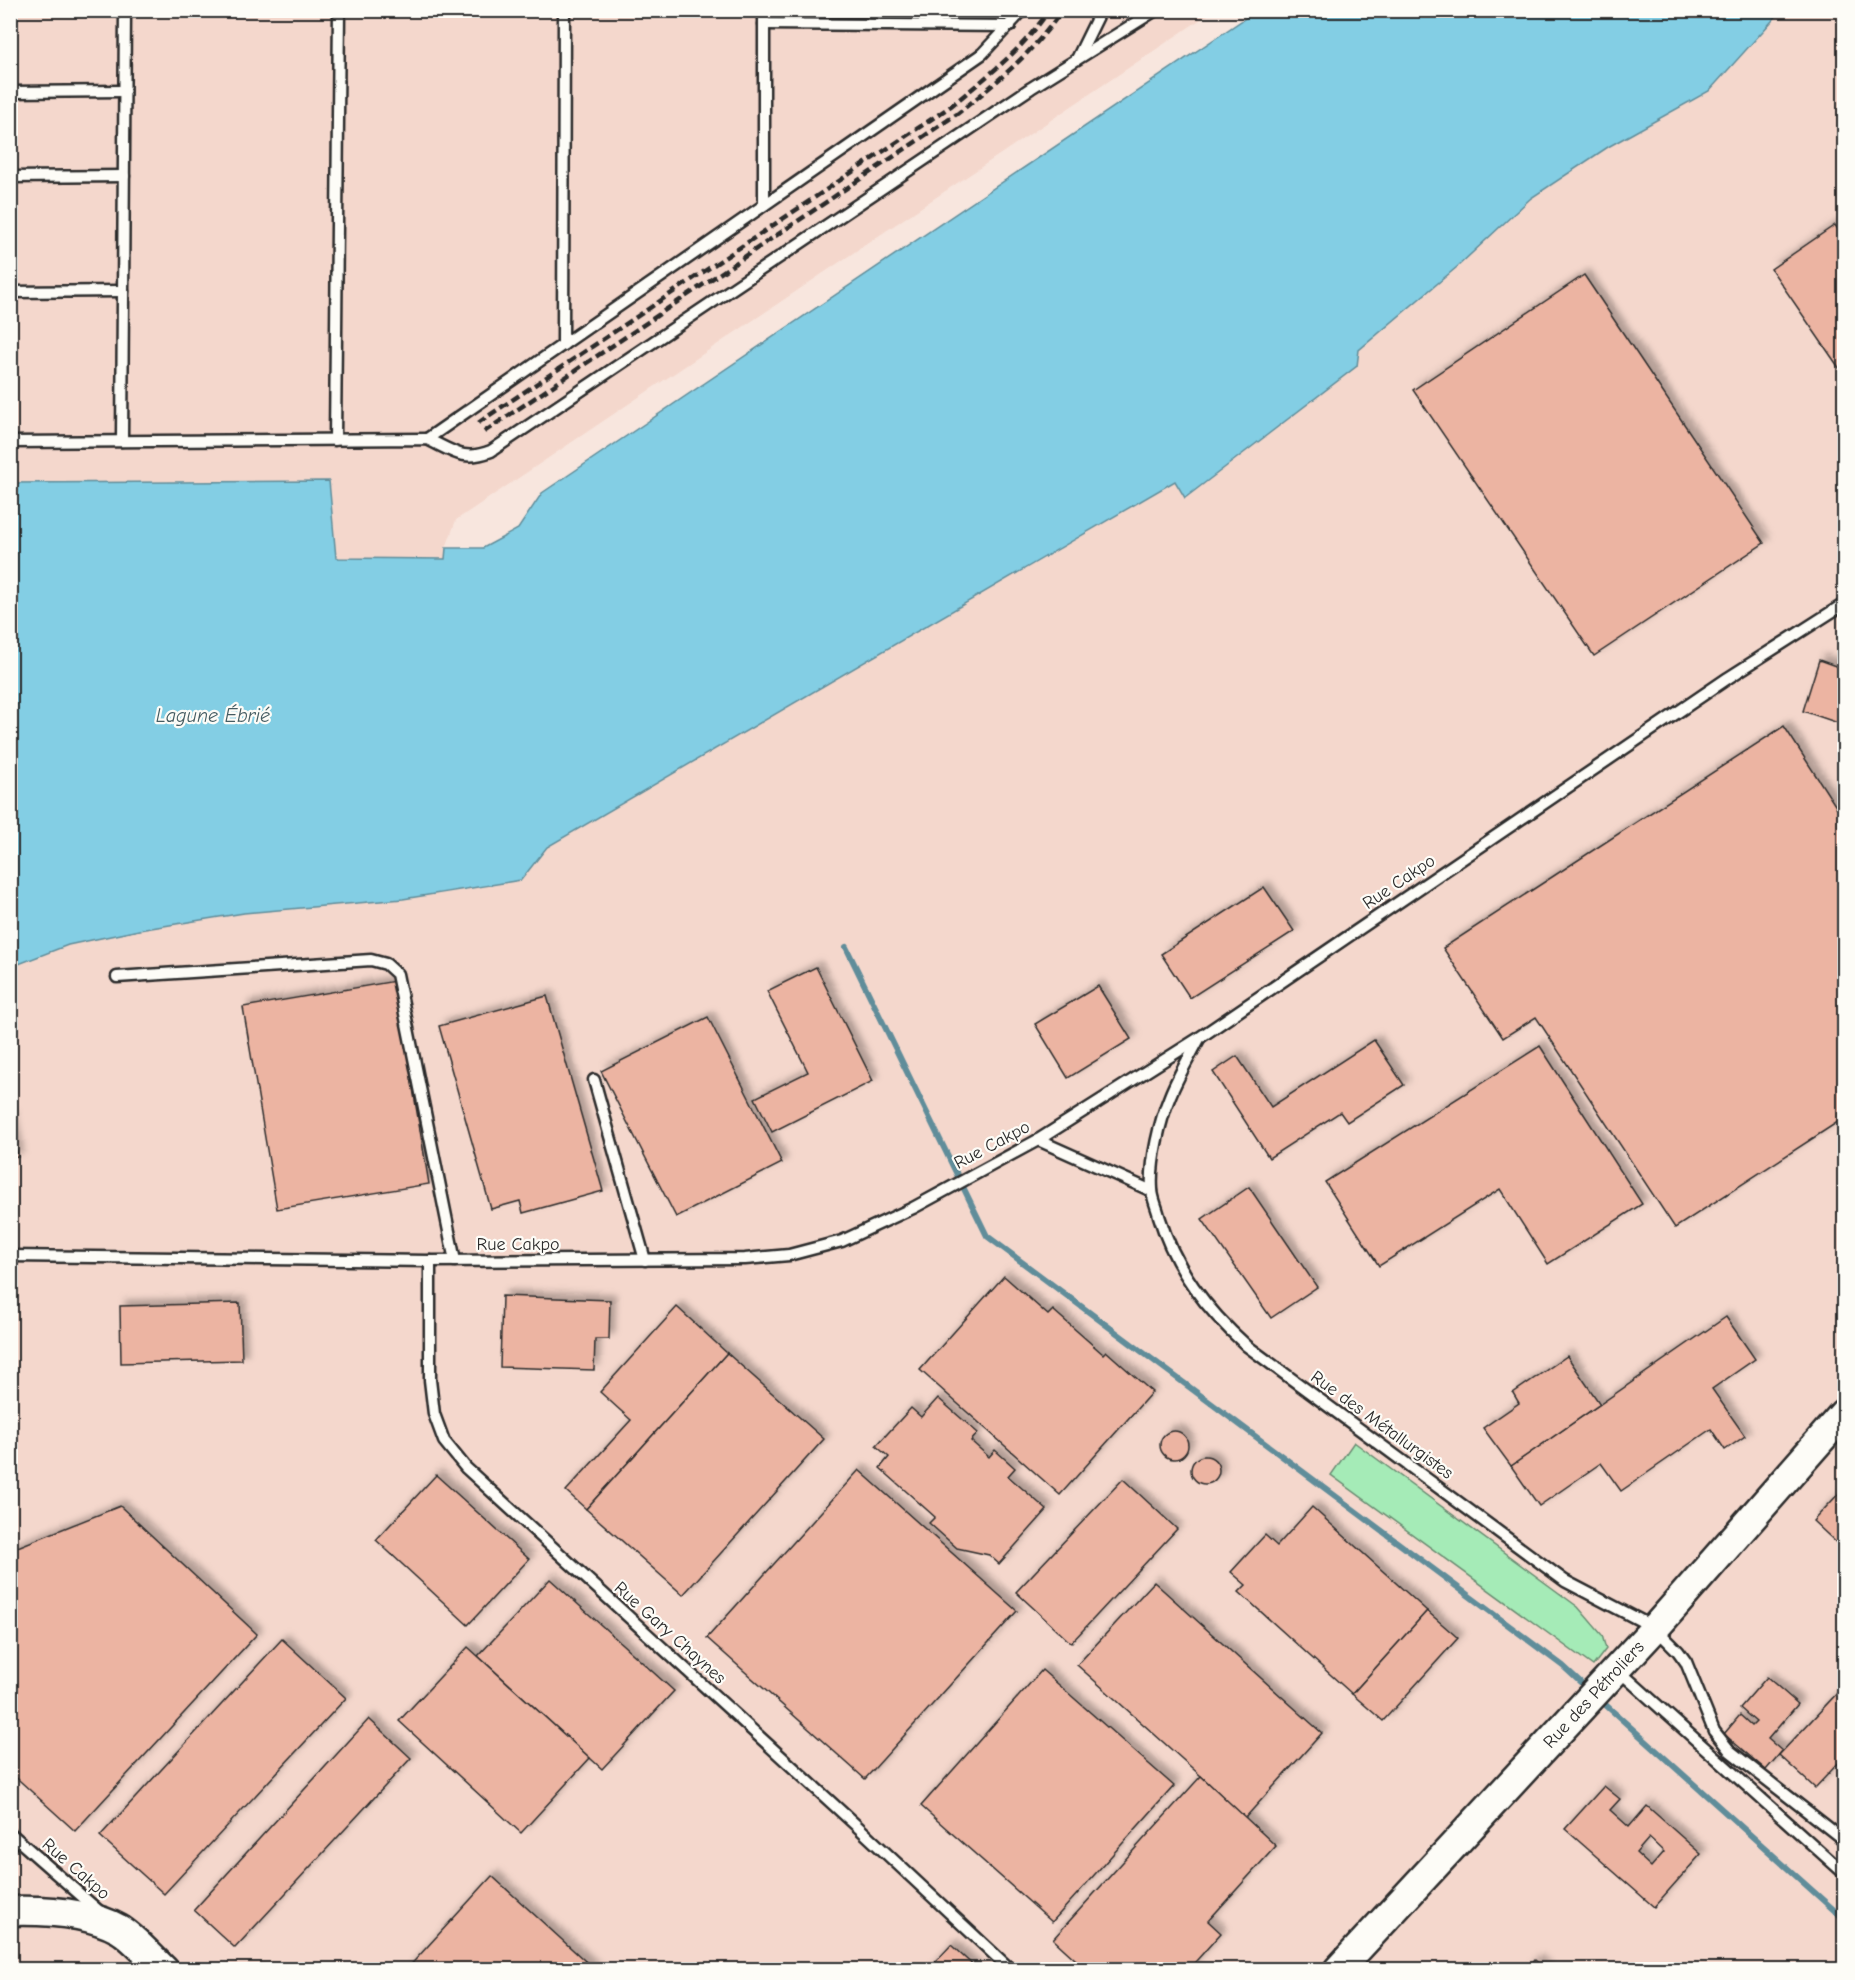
<svg xmlns="http://www.w3.org/2000/svg" width="1855" height="1980" font-family="'Comic Neue',sans-serif">
<style>
.built{fill:#f4d7cc}
.green{fill:#a5ebb7;stroke:#688b71;stroke-width:1.5}
.water{fill:#83cee4;stroke:#608d9a;stroke-width:1.5}
.lines{fill:none;stroke-linecap:round;stroke-linejoin:round}
.stream{stroke:#608d9a;stroke-width:6}
.building{fill:#ecb4a2;stroke:#2b2b2b;stroke-width:1.5;fill-rule:evenodd;filter:url(#shadow)}
.lane-casing{stroke:#2b2b2b;stroke-width:15}
.secondary-casing{stroke:#2b2b2b;stroke-width:33}
.lane{stroke:#fdfcf7;stroke-width:10}
.secondary{stroke:#fdfcf7;stroke-width:28}
.rail{stroke:#2b2b2b;stroke-width:4.5;stroke-dasharray:9 4.5;stroke-linecap:butt}
.labels{text-anchor:middle;dominant-baseline:central;stroke-width:4.5;stroke-linejoin:round;paint-order:stroke}
.street-label{font-size:18px;fill:#2b2b2b;stroke:#fdfcf7}
.water-label{font-size:20px;font-style:italic;fill:#455c62;stroke:#fdfcf7}
</style>
<defs>
<filter id="shadow"><feDropShadow dx="5.5" dy="-5.5" stdDeviation="3" flood-color="#0004"/></filter>
</defs>
<rect width="100%" height="100%" fill="#f8e6de"/>
<filter id="ink" filterUnits="userSpaceOnUse"><feTurbulence type="fractalNoise" baseFrequency=".0167" numOctaves="2"/><feDisplacementMap in="SourceGraphic" scale="12" xChannelSelector="R" yChannelSelector="G"/><feConvolveMatrix kernelMatrix="1 2 1 2 8 2 1 2 1" color-interpolation-filters="sRGB"/></filter>
<g filter="url(#ink)">
<g class="built">
<polygon points="10,11 1213,11 456,520 446,548 445,559 336,558 328,481 11,483"/>
<polygon points="1781,11 1844,11 1844,1969 11,1970 11,967 68,945 139,930 244,913 521,880 547,847 1175,481 1186,498 1457,267 1531,198 1608,147 1709,91"/>
</g>
<polygon class="green" points="1354,1442 1578,1607 1602,1635 1606,1649 1593,1666 1331,1475"/>
<polygon class="water" points="1256,11 1781,11 1709,91 1608,147 1531,198 1457,267 1359,350 1357,366 1185,498 1175,481 547,847 521,880 403,899 244,913 139,930 68,945 11,967 11,483 329,481 336,558 445,559 446,548 483,548 518,529 542,493"/>
<g class="lines">
<g class="stream">
<polyline points="846,947 987,1236 1563,1666 1589,1690"/>
<polyline points="1599,1699 1844,1919"/>
</g>
</g>
<g class="building">
<polygon points="1835,225 1844,238 1844,375 1771,269"/>
<polygon points="1584,275 1764,543 1594,656 1413,390"/>
<polygon points="1819,660 1844,669 1844,725 1803,711"/>
<polygon points="1784,726 1844,819 1844,1118 1675,1228 1536,1017 1503,1038 1443,948"/>
<polygon points="1264,887 1294,931 1190,998 1161,954"/>
<polygon points="816,967 873,1081 772,1132 755,1098 808,1072 767,991"/>
<polygon points="395,981 429,1184 277,1209 243,1007"/>
<polygon points="1098,986 1131,1039 1068,1078 1035,1024"/>
<polygon points="547,996 603,1191 523,1213 520,1201 491,1209 439,1026"/>
<polygon points="708,1017 782,1163 676,1217 601,1071"/>
<polygon points="1374,1040 1404,1085 1347,1122 1340,1112 1269,1158 1213,1072 1237,1056 1271,1107"/>
<polygon points="1540,1046 1642,1204 1548,1264 1500,1189 1379,1266 1325,1182"/>
<polygon points="10,1114 18,1157 10,1158"/>
<polygon points="1249,1187 1317,1287 1271,1318 1202,1219"/>
<polygon points="1004,1276 1048,1315 1053,1310 1103,1354 1106,1351 1152,1392 1060,1495 920,1370"/>
<polygon points="502,1296 610,1300 609,1339 595,1339 594,1370 500,1367"/>
<polygon points="240,1303 242,1360 121,1363 120,1306"/>
<polygon points="677,1307 727,1353 586,1509 566,1491 631,1420 600,1392"/>
<polygon points="1726,1317 1755,1359 1712,1389 1745,1436 1725,1450 1711,1429 1621,1491 1601,1463 1539,1506 1511,1466"/>
<polygon points="727,1353 824,1439 683,1595 586,1509"/>
<polygon points="1567,1356 1600,1404 1511,1466 1483,1428 1519,1403 1513,1393"/>
<polygon points="938,1398 978,1433 971,1441 989,1457 995,1450 1015,1468 1008,1476 1047,1510 999,1564 989,1555 957,1548 929,1523 935,1517 880,1468 889,1457 876,1446 911,1408 921,1417"/>
<circle cx="1174" cy="1445" r="14"/>
<circle cx="1205" cy="1470" r="14"/>
<polygon points="859,1470 1017,1611 865,1779 707,1638"/>
<polygon points="436,1475 529,1559 468,1625 376,1540"/>
<polygon points="1123,1479 1177,1529 1071,1643 1016,1592"/>
<polygon points="1844,1488 1844,1546 1842,1548 1813,1521"/>
<polygon points="120,1506 257,1634 75,1831 10,1772 10,1550"/>
<polygon points="1312,1507 1427,1611 1352,1694 1239,1592 1246,1585 1231,1572 1265,1535 1277,1546"/>
<polygon points="550,1579 674,1691 602,1769 478,1656"/>
<polygon points="1154,1582 1322,1733 1245,1818 1201,1776 1077,1665"/>
<polygon points="1427,1611 1458,1638 1383,1721 1352,1694"/>
<polygon points="282,1639 346,1698 164,1894 100,1836"/>
<polygon points="468,1647 590,1758 521,1833 399,1721"/>
<polygon points="1042,1670 1174,1786 1052,1922 921,1806"/>
<polygon points="1767,1677 1798,1704 1768,1739 1782,1751 1766,1770 1724,1734 1740,1715 1752,1726 1756,1722 1740,1708"/>
<polygon points="1844,1686 1844,1757 1815,1788 1779,1755"/>
<polygon points="369,1719 411,1758 235,1948 194,1910"/>
<polygon points="1201,1776 1276,1846 1208,1921 1221,1933 1188,1970 1087,1970 1053,1939"/>
<path d="M1604,1786L1620,1799L1610,1810L1629,1827L1647,1806L1701,1854L1654,1907L1565,1829ZM1649,1838L1664,1852L1651,1867L1636,1853Z"/>
<polygon points="492,1876 595,1970 406,1970"/>
<polygon points="951,1945 978,1970 928,1970"/>
<polygon points="1535,1960 1546,1970 1527,1970"/>
</g>
<g class="lines">
<g class="lane-casing">
<g id="lane">
<polyline points="764,24 1010,26"/>
<polyline points="1077,59 1101,10"/>
<polyline points="10,92 124,91"/>
<polyline points="10,177 124,176"/>
<polyline points="764,205 764,10"/>
<polyline points="10,292 123,291"/>
<polyline points="563,345 564,10"/>
<polyline points="427,439 982,54 1023,10"/>
<polyline points="335,440 339,10"/>
<polyline points="122,441 125,10"/>
<path d="M10,442L427,439C453,451 463,462 491,451L1031,88L1156,10"/>
<polyline points="117,977 371,960 386,964 397,974 455,1261"/>
<path d="M1199,1039C1189,1058 1178,1076 1170,1096C1160,1120 1150,1162 1152,1189C1152,1198 1157,1207 1159,1216C1175,1269 1206,1309 1247,1346L1565,1581L1655,1628L1678,1651L1686,1662L1714,1731L1730,1751L1844,1840"/>
<polyline points="594,1080 645,1260"/>
<polyline points="1038,1140 1152,1191"/>
<polyline points="10,1256 430,1261 745,1259 789,1255 842,1241 913,1208 1038,1140 1199,1038 1728,678 1844,604"/>
<polyline points="430,1261 430,1380 434,1414 444,1441 466,1468 858,1827 1011,1970"/>
<polyline points="1617,1669 1844,1873"/>
<polyline points="10,1833 100,1912"/>
</g>
</g>
<g class="secondary-casing">
<g id="secondary">
<path d="M10,1911C46,1910 88,1912 119,1929C133,1937 152,1959 164,1970"/>
<path id="s1" d="M1338,1970L1655,1628L1844,1413"/>
</g>
</g>
<use href="#lane" class="lane"/>
<use href="#secondary" class="secondary"/>
<g class="rail">
<path d="M478,423L951,106C986,77 1024,49 1049,10"/>
<path d="M484,432L957,114C996,83 1034,52 1062,10"/>
</g>
</g>
</g>
<g class="labels">
<g class="street-label">
<text transform="translate(1399 882) rotate(-34)">Rue Cakpo</text>
<text transform="translate(992 1145) rotate(-28)">Rue Cakpo</text>
<text x="518" y="1244">Rue Cakpo</text>
<text transform="translate(1382 1425) rotate(36)">Rue des Métallurgistes</text>
<text transform="translate(670 1633) rotate(42)">Rue Gary Chaynes</text>
<text stroke="none"><textPath href="#s1" startOffset="376">Rue des Pétroliers</textPath></text>
<text transform="translate(76 1869) rotate(41)">Rue Cakpo</text>
</g>
<g class="water-label">
<text x="213" y="715">Lagune Ébrié</text>
</g>
</g>
<rect width="1855" height="1980" fill="none" stroke="#fdfcf7" stroke-width="36"/>
<rect x="18" y="18" width="1819" height="1944" fill="none" stroke="#2b2b2b" stroke-width="2" filter="url(#ink)"/>
</svg>
